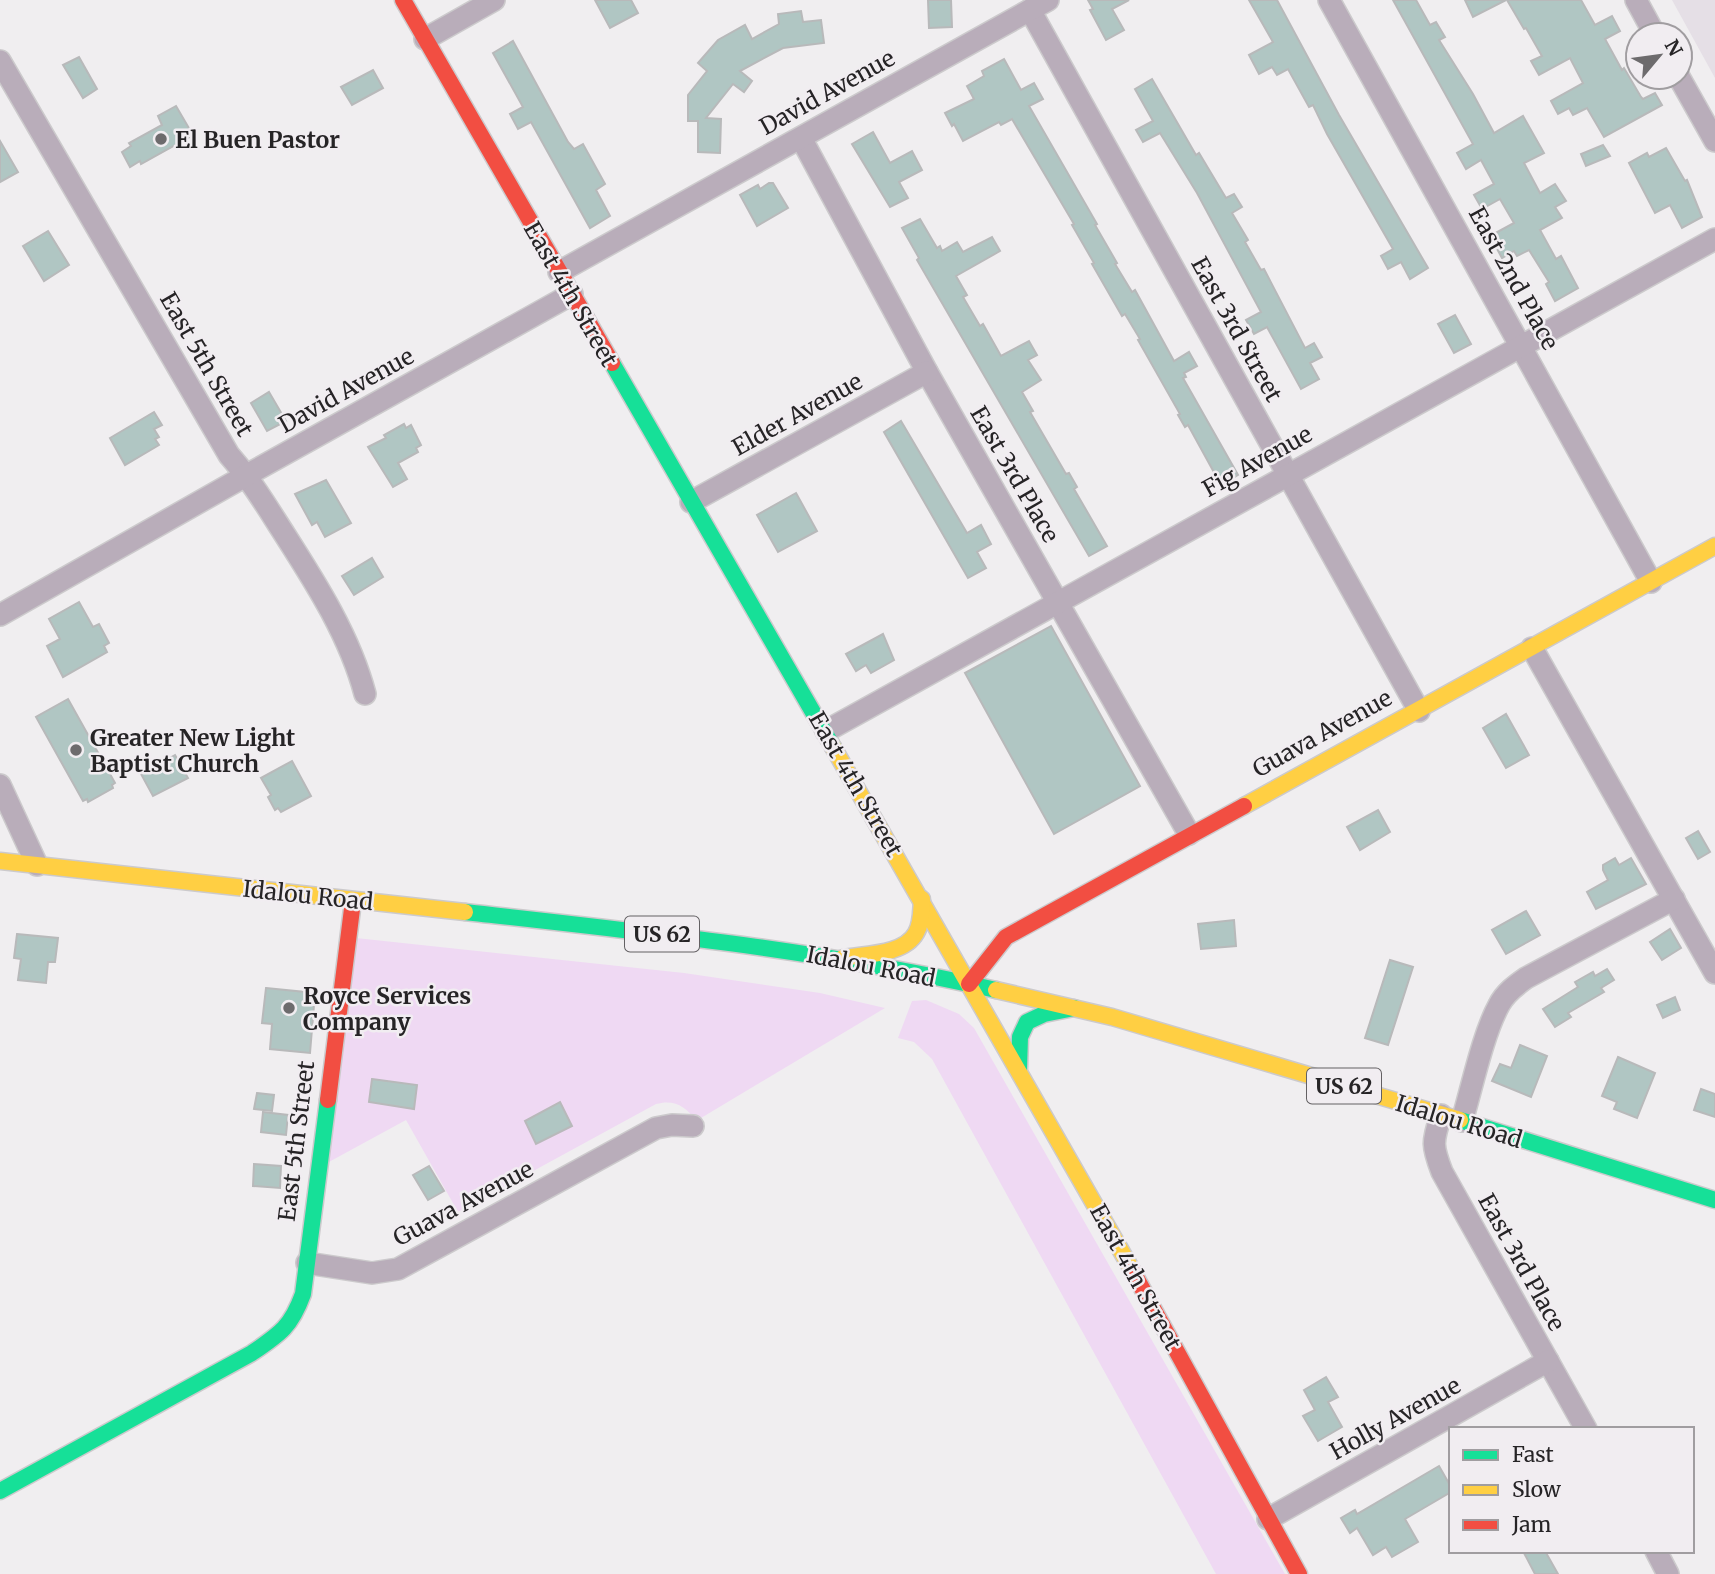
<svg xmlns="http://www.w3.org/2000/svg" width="1715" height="1574" font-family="Merriweather,serif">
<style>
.built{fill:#e5dfe6}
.green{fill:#efd9f3}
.building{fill:#b0c6c3;stroke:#b8b9ba;stroke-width:2}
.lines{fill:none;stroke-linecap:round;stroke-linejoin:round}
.street-casing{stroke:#cccacc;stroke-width:24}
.fast-casing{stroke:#cccacc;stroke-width:19}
.slow-casing{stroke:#cccacc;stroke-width:19}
.jam-casing{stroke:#cccacc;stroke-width:19}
.street{stroke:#b9adba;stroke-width:21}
.fast{stroke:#16e098;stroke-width:16}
.slow{stroke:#ffcf43;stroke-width:16}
.jam{stroke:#f24e42;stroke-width:16}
.poi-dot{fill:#6d6b6d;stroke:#f1edf1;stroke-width:2.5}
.labels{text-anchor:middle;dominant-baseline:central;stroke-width:5;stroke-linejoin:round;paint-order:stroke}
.shield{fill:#f1edf1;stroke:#636063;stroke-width:2}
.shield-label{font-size:21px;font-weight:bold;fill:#262426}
.street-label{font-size:23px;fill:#262426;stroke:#f1edf1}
.poi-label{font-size:23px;font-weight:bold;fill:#262426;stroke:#f1edf1;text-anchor:start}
</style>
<rect width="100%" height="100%" fill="#f0eef0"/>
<polygon class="built" points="1672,0 1715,0 1715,78"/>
<g class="green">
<path d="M356,938L684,973L820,993L885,1008L696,1121C686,1106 674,1099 656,1104L458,1212L406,1120L316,1169Z"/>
<polygon points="926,1000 959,1014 974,1028 1285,1574 1216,1574 932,1059 914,1042 898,1038 912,1001"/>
</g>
<g class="building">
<polygon points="595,0 631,0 638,13 610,28"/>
<polygon points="928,0 951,0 952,27 929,28"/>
<polygon points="1088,0 1129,0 1112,9 1124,30 1106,40 1090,10 1093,9"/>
<polygon points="1249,0 1277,0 1339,115 1428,268 1410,279 1401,262 1388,269 1381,256 1393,249 1327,134 1313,105 1309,107 1288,69 1277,75 1272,67 1259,74 1249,55 1273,42"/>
<polygon points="1393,0 1416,0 1430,25 1436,22 1445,37 1439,40 1473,94 1494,133 1523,116 1544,153 1524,163 1540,193 1555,184 1566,201 1555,207 1562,218 1540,230 1556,259 1561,256 1578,288 1555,301 1546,284 1549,282 1529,250 1517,256 1514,251 1502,258 1490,236 1514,223 1500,199 1482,209 1474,195 1494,184 1481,160 1466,169 1457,153 1473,144"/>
<polygon points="1465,0 1506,0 1473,17"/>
<polygon points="1507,0 1581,0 1595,25 1612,16 1620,31 1605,39 1622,70 1624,68 1641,97 1643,99 1655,93 1662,105 1604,137 1587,108 1573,115 1569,108 1558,114 1551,101 1583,83 1570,58 1539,75 1531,61 1542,56 1526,28 1524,29"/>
<polygon points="801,11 803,22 821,20 824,43 783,48 740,71 752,81 744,92 733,84 706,118 721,119 720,153 698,152 698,121 688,121 688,95 707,71 698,63 718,40 745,25 752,39 779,24 778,14"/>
<polygon points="513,41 568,142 574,149 583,144 605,184 596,190 610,216 590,228 531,122 518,129 510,114 523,107 493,53"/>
<polygon points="79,57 97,89 83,98 63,65"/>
<polygon points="1004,59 1021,90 1034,83 1043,99 1029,106 1097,224 1095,225 1117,263 1115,264 1132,292 1135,290 1174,361 1189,352 1197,366 1184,373 1186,377 1183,378 1238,475 1221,485 1188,425 1185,427 1178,415 1180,414 1138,340 1140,339 1125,314 1122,316 1092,264 1094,263 1072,225 1074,224 1012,119 1001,125 999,122 963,141 954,124 952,126 945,113 974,99 967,86 984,76 982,71"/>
<polygon points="373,70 383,88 352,105 341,87"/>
<polygon points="1152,79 1196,155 1199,153 1226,198 1234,194 1242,207 1232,213 1248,240 1245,242 1261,270 1264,269 1305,348 1314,343 1322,357 1310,363 1319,379 1301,389 1267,327 1254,334 1246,320 1261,312 1197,193 1160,133 1143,142 1136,130 1153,121 1135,89"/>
<polygon points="176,106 193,135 141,164 140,161 130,167 122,152 131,146 129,143 162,125 158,116"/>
<polygon points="873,132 890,163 912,151 922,170 899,182 908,198 890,207 852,144"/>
<polygon points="0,141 18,172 0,182"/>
<polygon points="1603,145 1610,156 1586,166 1581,154"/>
<polygon points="1666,148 1685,181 1687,180 1702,217 1682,228 1670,205 1655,213 1629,163 1647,153 1649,157"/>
<polygon points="769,183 773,183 788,208 757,226 740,195 758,185 760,189"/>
<polygon points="920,219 937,248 940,246 942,251 957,242 963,252 992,237 1000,251 956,276 967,295 963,297 980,326 983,324 1001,356 1029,341 1037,355 1028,360 1041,380 1022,392 1033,411 1030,412 1066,474 1069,473 1077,487 1074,489 1107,546 1089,556 917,260 919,258 902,228"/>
<polygon points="48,231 69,265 44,281 23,246"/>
<polygon points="1455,315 1471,344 1454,353 1438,324"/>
<polygon points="269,392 286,421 267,431 251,403"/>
<polygon points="154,412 162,425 154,429 159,437 155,439 159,445 125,465 110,438"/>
<polygon points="901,421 967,533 981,525 991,544 977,552 986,568 968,578 884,432"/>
<polygon points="404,424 406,428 411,425 421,445 416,448 418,452 398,463 407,479 393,487 368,447 386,438 384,435"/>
<polygon points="326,480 351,523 325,537 317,522 312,525 295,494"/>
<polygon points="796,493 817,531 778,552 757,515"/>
<polygon points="372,558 383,577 354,595 342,576"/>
<polygon points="79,602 93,627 99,624 109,643 104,646 107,652 63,677 47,646 60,639 49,619"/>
<polygon points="1051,626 1140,786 1054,834 965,673"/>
<polygon points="883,634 894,660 871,673 866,665 856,671 846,654"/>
<polygon points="68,699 115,783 112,785 113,788 88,802 87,799 83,801 36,717"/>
<polygon points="1506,714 1529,755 1506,768 1483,728"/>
<polygon points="175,755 188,778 153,796 141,774"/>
<polygon points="292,761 311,796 281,812 278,808 275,810 268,797 271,795 261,778"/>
<polygon points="1378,810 1390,832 1360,850 1347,827"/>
<polygon points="1698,831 1710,852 1698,859 1686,838"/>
<polygon points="1615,858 1619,865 1631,858 1646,884 1596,909 1587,892 1608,880 1603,870 1603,865"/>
<polygon points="1526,911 1540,935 1506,954 1492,930"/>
<polygon points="1234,920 1236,946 1201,949 1198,924"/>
<polygon points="1670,929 1681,948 1662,960 1650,942"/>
<polygon points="17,934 58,938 55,962 48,962 46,983 18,980 21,959 14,958"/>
<polygon points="1390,960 1413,967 1388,1045 1365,1038"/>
<polygon points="1607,969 1614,980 1601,988 1604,992 1568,1013 1571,1017 1555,1027 1543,1009 1578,987 1575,982 1593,972 1595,976"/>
<polygon points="266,988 315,993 310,1053 270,1049 272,1024 262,1023"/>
<polygon points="1675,997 1680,1010 1663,1018 1657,1005"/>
<polygon points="1520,1045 1547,1056 1531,1097 1492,1081 1500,1064 1511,1068"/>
<polygon points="1618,1057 1655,1073 1637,1118 1614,1109 1617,1102 1602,1096"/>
<polygon points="372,1079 417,1085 414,1109 369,1102"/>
<polygon points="1701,1089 1715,1094 1715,1117 1694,1110"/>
<polygon points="257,1093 274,1095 272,1111 254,1109"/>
<polygon points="560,1102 572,1126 536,1144 525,1121"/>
<polygon points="263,1112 288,1115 286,1135 261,1132"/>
<polygon points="254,1164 281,1166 280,1188 253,1186"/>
<polygon points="429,1166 444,1191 428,1200 413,1175"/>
<polygon points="1326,1377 1338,1397 1328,1402 1342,1427 1318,1441 1303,1416 1315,1410 1304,1390"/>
<polygon points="1439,1466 1451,1487 1451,1492 1405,1519 1418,1542 1392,1557 1386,1547 1373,1555 1357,1528 1350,1533 1341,1518 1355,1510 1357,1514"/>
<polygon points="1523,1551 1545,1551 1558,1574 1535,1574"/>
</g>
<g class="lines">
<g class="street-casing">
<g id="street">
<polyline points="1329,0 1651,582"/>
<polyline points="1636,0 1655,35"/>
<polyline points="1030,10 1419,711"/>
<polyline points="425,39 494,0"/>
<path d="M0,61L229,455C251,480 267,507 285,535C317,585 350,637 365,694"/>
<polyline points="1679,77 1715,141"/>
<polyline points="801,138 927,372 1189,834"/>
<polyline points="559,272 1048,0"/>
<polyline points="691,502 927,372"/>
<polyline points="0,615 247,475 572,294"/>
<polyline points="1532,648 1715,973"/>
<polyline points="826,731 1715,239"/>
<polyline points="0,785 37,865"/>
<path d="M1441,1115C1432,1142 1432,1146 1442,1172L1586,1429"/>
<path d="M1462,1121C1472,1087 1483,1034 1499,1005C1505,993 1516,985 1526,978L1674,899"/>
<polyline points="307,1263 372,1273 398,1269 656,1128 672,1125 693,1126"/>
<polyline points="1268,1519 1548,1361"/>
<polyline points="1656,1551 1668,1574"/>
</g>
</g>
<g class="fast-casing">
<g id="fast">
<polyline points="612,363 833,747"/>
<path d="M465,912C643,932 822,950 996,990"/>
<polyline points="1019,1068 1020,1037 1027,1022 1044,1014 1074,1008"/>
<polyline points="1460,1120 1715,1200"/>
<path d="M0,1491L252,1353C280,1334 291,1327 303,1294L328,1100"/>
</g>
</g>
<g class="slow-casing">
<g id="slow">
<polyline points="833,747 1132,1270"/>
<polyline points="1244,806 1715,546"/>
<polyline points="0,861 465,912"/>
<path d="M843,958C865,954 904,955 916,933C922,923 921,910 922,899"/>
<polyline points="996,990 1112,1017 1460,1120"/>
</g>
</g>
<g class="jam-casing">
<g id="jam">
<polyline points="403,0 612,363"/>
<polyline points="969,984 1006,937 1244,806"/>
<polyline points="328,1100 353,901"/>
<polyline points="1132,1270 1299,1574"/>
</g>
</g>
<use href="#street" class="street"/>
<use href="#fast" class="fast"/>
<use href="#slow" class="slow"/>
<use href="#jam" class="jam"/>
</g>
<g class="poi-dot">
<circle cx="161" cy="139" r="7"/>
<circle cx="76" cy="750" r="7"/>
<circle cx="289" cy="1008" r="7"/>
</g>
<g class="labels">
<g class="shield">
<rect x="625" y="916.5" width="74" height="35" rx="5"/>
<rect x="1307" y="1068.5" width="74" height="35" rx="5"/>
</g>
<g class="shield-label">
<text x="662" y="934">US 62</text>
<text x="1344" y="1086">US 62</text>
</g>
<g class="street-label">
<text transform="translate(827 92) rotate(-29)">David Avenue</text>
<text transform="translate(1514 278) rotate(61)">East 2nd Place</text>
<text transform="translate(571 294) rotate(60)">East 4th Street</text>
<text transform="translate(1237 329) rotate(61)">East 3rd Street</text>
<text transform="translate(207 364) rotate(60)">East 5th Street</text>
<text transform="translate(346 390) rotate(-29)">David Avenue</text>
<text transform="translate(797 414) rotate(-29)">Elder Avenue</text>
<text transform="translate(1257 461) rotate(-29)">Fig Avenue</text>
<text transform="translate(1015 474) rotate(60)">East 3rd Place</text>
<text transform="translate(1322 733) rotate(-29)">Guava Avenue</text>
<text transform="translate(856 784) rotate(60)">East 4th Street</text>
<text transform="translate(308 895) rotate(6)">Idalou Road</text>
<text transform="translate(871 966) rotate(11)">Idalou Road</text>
<text transform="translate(1459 1121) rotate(17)">Idalou Road</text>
<text transform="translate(296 1141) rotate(-83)">East 5th Street</text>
<text transform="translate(463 1203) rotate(-28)">Guava Avenue</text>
<text transform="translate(1522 1262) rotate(61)">East 3rd Place</text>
<text transform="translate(1136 1277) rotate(61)">East 4th Street</text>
<text transform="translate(1395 1418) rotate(-29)">Holly Avenue</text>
</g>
<g class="poi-label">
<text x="175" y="139">El Buen Pastor</text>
<text x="90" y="737">Greater New Light<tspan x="90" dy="26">Baptist Church</tspan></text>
<text x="303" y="995">Royce Services<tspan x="303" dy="26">Company</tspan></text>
</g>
</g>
<rect x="1449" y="1427" width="245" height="126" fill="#f1edf1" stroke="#a09da0" stroke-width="2"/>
<rect x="1463" y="1450" width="35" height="10" fill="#16e098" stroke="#a09da0" stroke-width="2"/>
<text x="1512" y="1462" font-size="21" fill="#262426">Fast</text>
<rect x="1463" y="1485" width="35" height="10" fill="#ffcf43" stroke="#a09da0" stroke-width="2"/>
<text x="1512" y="1497" font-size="21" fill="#262426">Slow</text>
<rect x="1463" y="1520" width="35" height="10" fill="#f24e42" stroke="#a09da0" stroke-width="2"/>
<text x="1512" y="1532" font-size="21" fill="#262426">Jam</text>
<g transform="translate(1659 56) rotate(61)"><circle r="33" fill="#f1edf1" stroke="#a09da0" stroke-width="2"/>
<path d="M0-5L12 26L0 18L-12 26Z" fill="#6d6b6d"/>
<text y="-10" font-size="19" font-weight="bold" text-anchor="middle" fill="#262426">N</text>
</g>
</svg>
